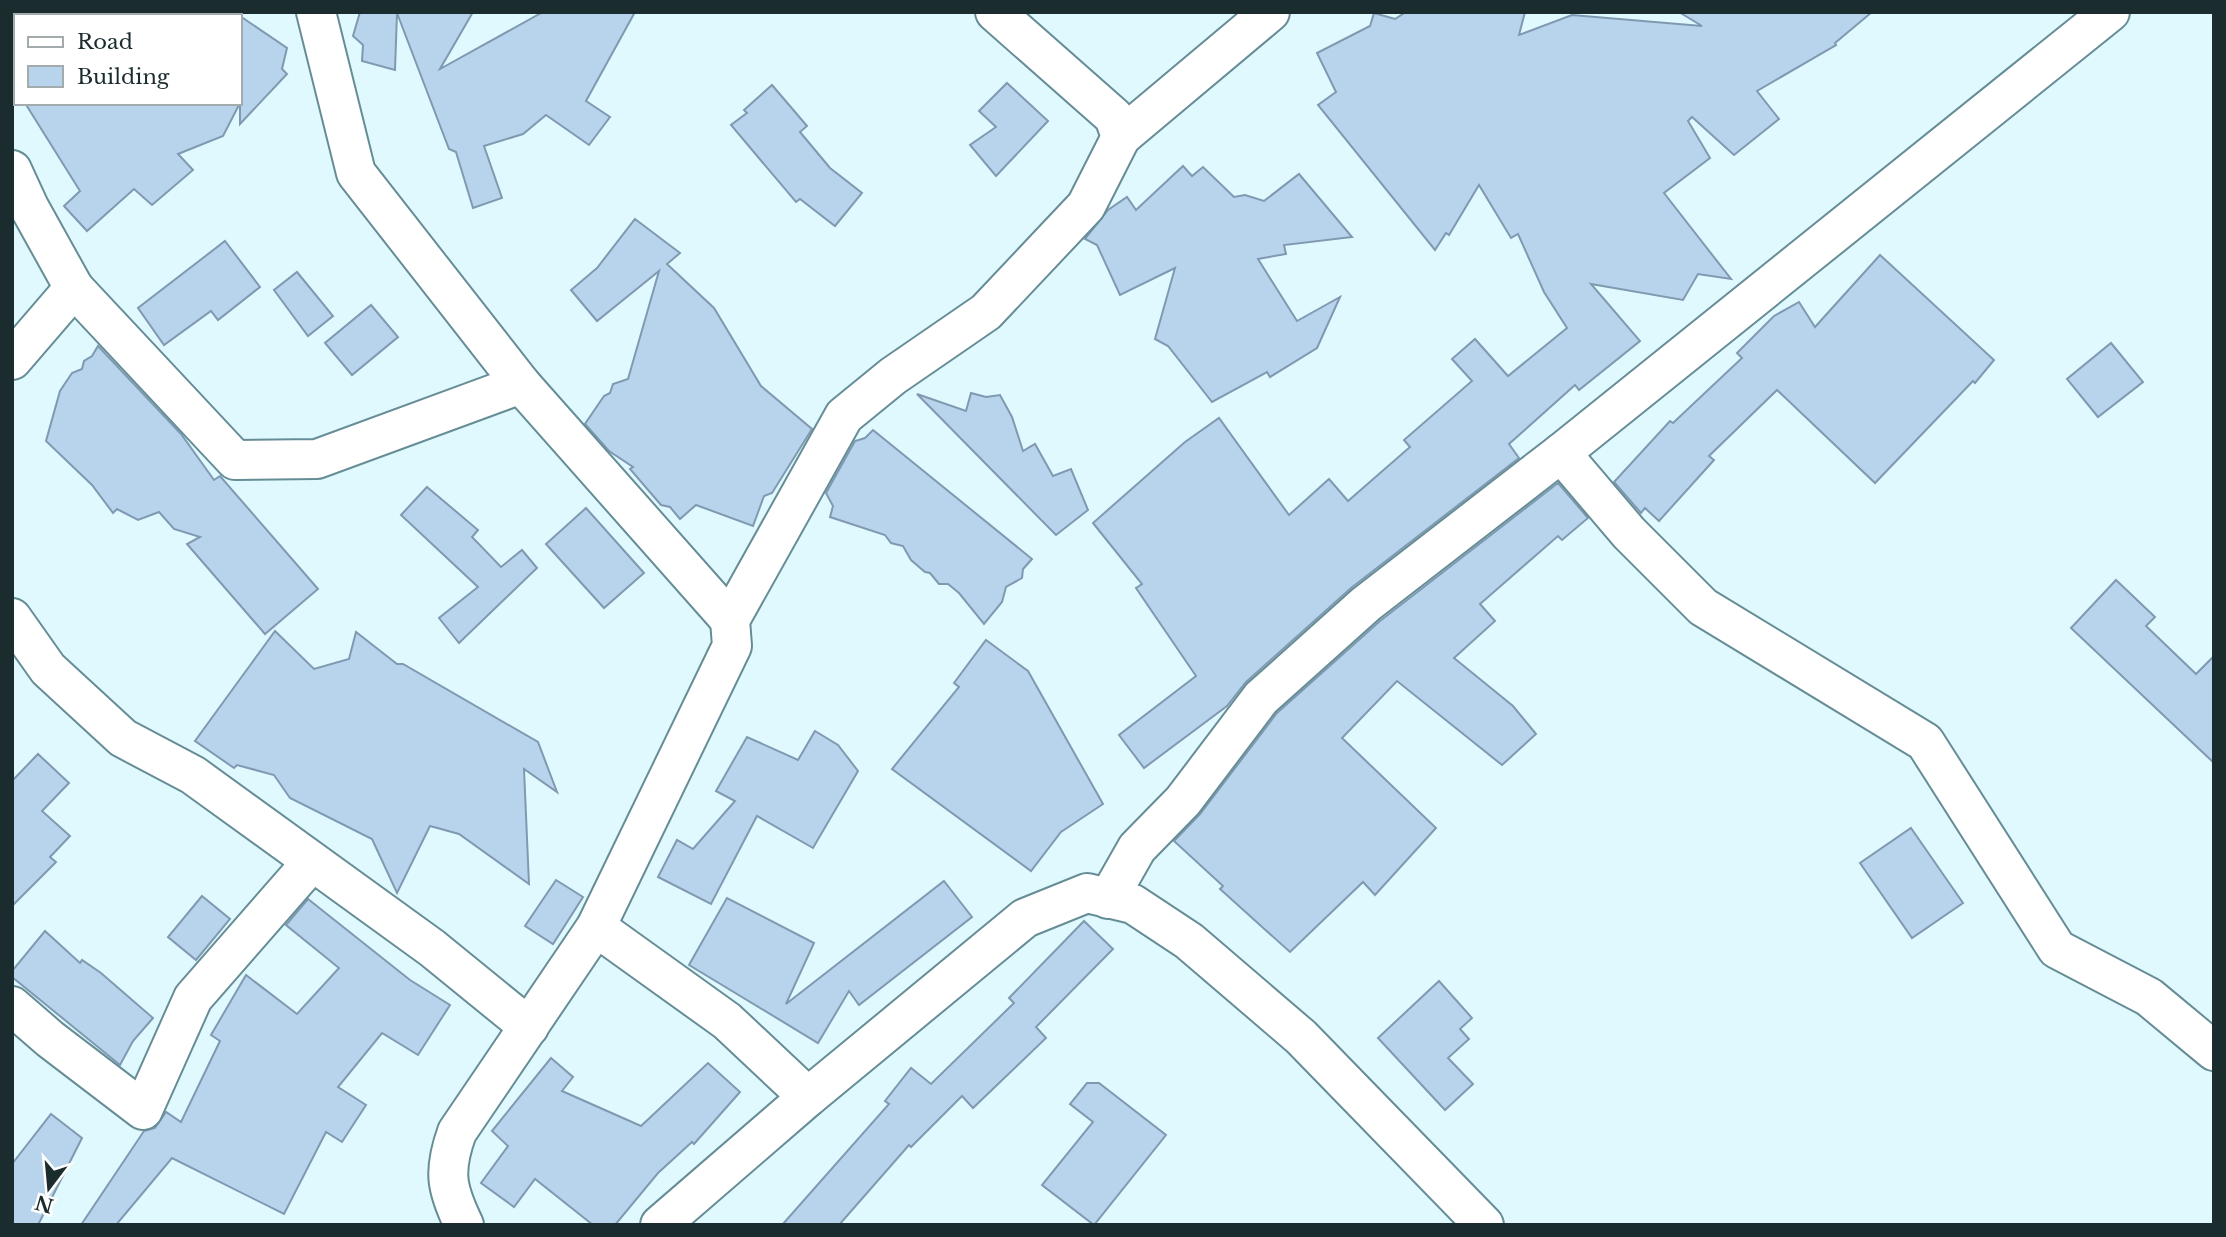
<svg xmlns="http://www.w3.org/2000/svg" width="2226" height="1237" font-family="'Libre Baskerville',serif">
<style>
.building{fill:#b8d4ed;stroke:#7f99b1;stroke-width:2}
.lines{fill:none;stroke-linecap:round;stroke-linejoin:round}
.minor-casing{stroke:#668d96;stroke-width:42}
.minor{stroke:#fff;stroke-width:38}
</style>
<rect width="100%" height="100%" fill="#e0f9fe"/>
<g class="building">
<polygon points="360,12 473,12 440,69 543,12 635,12 586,101 610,117 589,145 546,115 523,134 484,146 502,198 473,208 456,152 449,149 397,13 395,70 362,61 363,45 353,36"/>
<polygon points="1406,12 1525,12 1519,35 1572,15 1702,26 1679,12 1872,12 1835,43 1836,45 1757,91 1779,119 1734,155 1692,117 1688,121 1710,158 1664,193 1731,279 1698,274 1683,300 1591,284 1640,341 1579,390 1575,385 1509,444 1519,458 1351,588 1246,682 1227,706 1144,768 1119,735 1196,676 1136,588 1142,584 1093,523 1185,442 1219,418 1289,515 1329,479 1348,501 1410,447 1404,440 1472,381 1452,359 1475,339 1508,376 1567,328 1544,292 1518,234 1511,238 1479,185 1449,235 1446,233 1435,250 1318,105 1336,92 1317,53 1370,26 1374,13 1395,19"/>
<polygon points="240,16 287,48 282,69 287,74 240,124"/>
<polygon points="1007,83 1048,121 996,176 970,145 996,127 979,111"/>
<polygon points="772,85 807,126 800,132 830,168 862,193 835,226 800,199 796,202 731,125 747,113 744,110"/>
<polygon points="25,103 240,103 223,136 178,154 193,170 152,205 134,189 87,231 64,206 80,191"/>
<polygon points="1183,166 1192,176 1203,167 1234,197 1245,195 1264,201 1299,174 1352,237 1284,245 1286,254 1258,259 1297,321 1340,297 1317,348 1270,377 1267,372 1212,402 1168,346 1155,339 1175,268 1120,295 1097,245 1085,239 1108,210 1127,197 1136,210"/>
<polygon points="635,219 680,253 667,264 714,308 761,386 812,429 772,493 764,496 753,526 696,505 680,519 670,507 661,505 630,469 633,467 609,451 585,424 604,396 610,393 613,384 628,379 659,271 597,321 571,290 597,268"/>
<polygon points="225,241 260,287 218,320 211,311 164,345 138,308"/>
<polygon points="1880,255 1994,360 1975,383 1973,381 1875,483 1777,390 1709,456 1714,460 1659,521 1645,508 1641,513 1614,482 1670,421 1673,423 1742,358 1737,353 1774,316 1799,302 1815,327"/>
<polygon points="297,272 333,316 308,336 274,290"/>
<polygon points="371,305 398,337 352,375 325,343"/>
<polygon points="2111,343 2143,382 2098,417 2067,379"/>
<polygon points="98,346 181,434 214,480 220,476 318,589 265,634 187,544 200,537 174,529 159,512 138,520 117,509 113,513 92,485 46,441 60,391 72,373 82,369 84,361 92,356"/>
<polygon points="971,393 986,397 1000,395 1012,417 1023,451 1035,444 1053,476 1071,469 1088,510 1056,535 917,394 966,411"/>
<polygon points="873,430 1032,559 1023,569 1022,578 1006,587 1002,602 984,624 959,593 948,584 939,584 930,573 925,572 911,560 903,546 891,543 885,535 830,517 833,506 826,493 855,441 865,438"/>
<polygon points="1558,483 1588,518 1562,540 1558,536 1480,604 1495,621 1454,658 1513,706 1536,734 1502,765 1397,681 1342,738 1436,828 1375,895 1363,882 1290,952 1220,889 1223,886 1174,841 1200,814 1277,713 1380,621"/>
<polygon points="427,487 478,530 472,537 501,567 522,550 537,568 459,643 439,618 478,587 401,515"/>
<polygon points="586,508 644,573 604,608 546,544"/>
<polygon points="2116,580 2155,617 2146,626 2196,674 2214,656 2214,763 2071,628"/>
<polygon points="275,631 314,669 349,659 356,632 397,664 403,664 538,742 557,792 524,769 529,884 459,834 430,826 397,893 372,839 290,798 274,775 237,765 234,768 195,741"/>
<polygon points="986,640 1028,671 1103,804 1061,832 1031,871 892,769 959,687 954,683"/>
<polygon points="815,731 838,745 858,771 813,848 757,816 711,904 658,877 677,840 693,849 735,801 716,791 747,737 798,760"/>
<polygon points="38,754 69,783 42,811 70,836 50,857 56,862 12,906 12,781"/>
<polygon points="1911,828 1963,903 1912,938 1860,863"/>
<polygon points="556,880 583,897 553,944 525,926"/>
<polygon points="944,881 972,917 859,1005 849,991 818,1043 689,965 727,898 814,943 786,1004"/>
<polygon points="202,896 230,919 196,960 168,937"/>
<polygon points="308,899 410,980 450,1005 418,1055 382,1033 338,1087 366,1105 342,1142 326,1132 284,1214 172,1158 116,1225 81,1225 144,1131 155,1128 166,1112 181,1122 220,1041 211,1035 246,975 297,1014 339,968 286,925"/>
<polygon points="1084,921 1113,949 1036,1027 1046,1038 973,1108 962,1096 911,1147 909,1145 839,1225 782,1225 889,1104 885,1101 911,1068 931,1084 1014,1003 1009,998"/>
<polygon points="45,931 80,963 82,960 101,973 153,1018 133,1041 120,1065 12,977 12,971"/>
<polygon points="1439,981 1472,1018 1460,1029 1469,1039 1448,1058 1473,1084 1445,1110 1378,1038"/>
<polygon points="551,1058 573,1077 562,1091 641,1126 708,1063 740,1092 694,1144 692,1142 658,1173 615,1225 593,1225 535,1179 514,1207 481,1183 508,1146 492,1131"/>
<polygon points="1087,1083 1099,1083 1166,1135 1094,1225 1042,1185 1093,1122 1070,1104"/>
<polygon points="51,1114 82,1138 38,1225 12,1225 12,1164"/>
</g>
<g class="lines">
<g class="minor-casing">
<g id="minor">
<polyline points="316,12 356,173 521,384 730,620"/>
<polyline points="1121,137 1270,12"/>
<polyline points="12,170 29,207 74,288"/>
<polyline points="12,360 74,288 235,460 317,459 521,384"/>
<polyline points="1561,453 1629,533 1703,607 1925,742 2057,949 2149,997 2214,1051"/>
<polyline points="12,618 48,669 123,738 193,775 432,948 529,1027"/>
<polyline points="1108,899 1137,848 1183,801 1261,698 1366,604 1561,453 2110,12"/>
<polyline points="596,927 727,1021 808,1097"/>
<polyline points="12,1006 50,1039 143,1110 193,998 311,863"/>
<path d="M464,1225C446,1188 443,1171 457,1132L596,927L732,646L730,620L844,416L893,376L986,312L1086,206L1121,137L1114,117L995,12"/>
<polyline points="660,1225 808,1097 1025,918 1087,893 1133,904 1189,941 1301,1037 1484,1225"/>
</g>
</g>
<use href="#minor" class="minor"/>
</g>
<rect width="2226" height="1237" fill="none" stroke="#1b2c2f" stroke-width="28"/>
<rect x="14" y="14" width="228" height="91" fill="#ffffff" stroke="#a4abac" stroke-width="2"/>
<rect x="28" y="37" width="35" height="10" fill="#ffffff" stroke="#a4abac" stroke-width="2"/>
<text x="77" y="49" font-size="21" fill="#1b2c2f">Road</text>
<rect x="28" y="66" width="35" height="21" fill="#b8d4ed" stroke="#a4abac" stroke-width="2"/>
<text x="77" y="84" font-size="21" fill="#1b2c2f">Building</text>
<g transform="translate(49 1188) rotate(196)" stroke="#ffffff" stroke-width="5" paint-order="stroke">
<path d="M0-5L12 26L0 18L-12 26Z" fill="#1b2c2f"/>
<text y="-10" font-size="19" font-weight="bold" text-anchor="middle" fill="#1b2c2f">N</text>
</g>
</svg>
